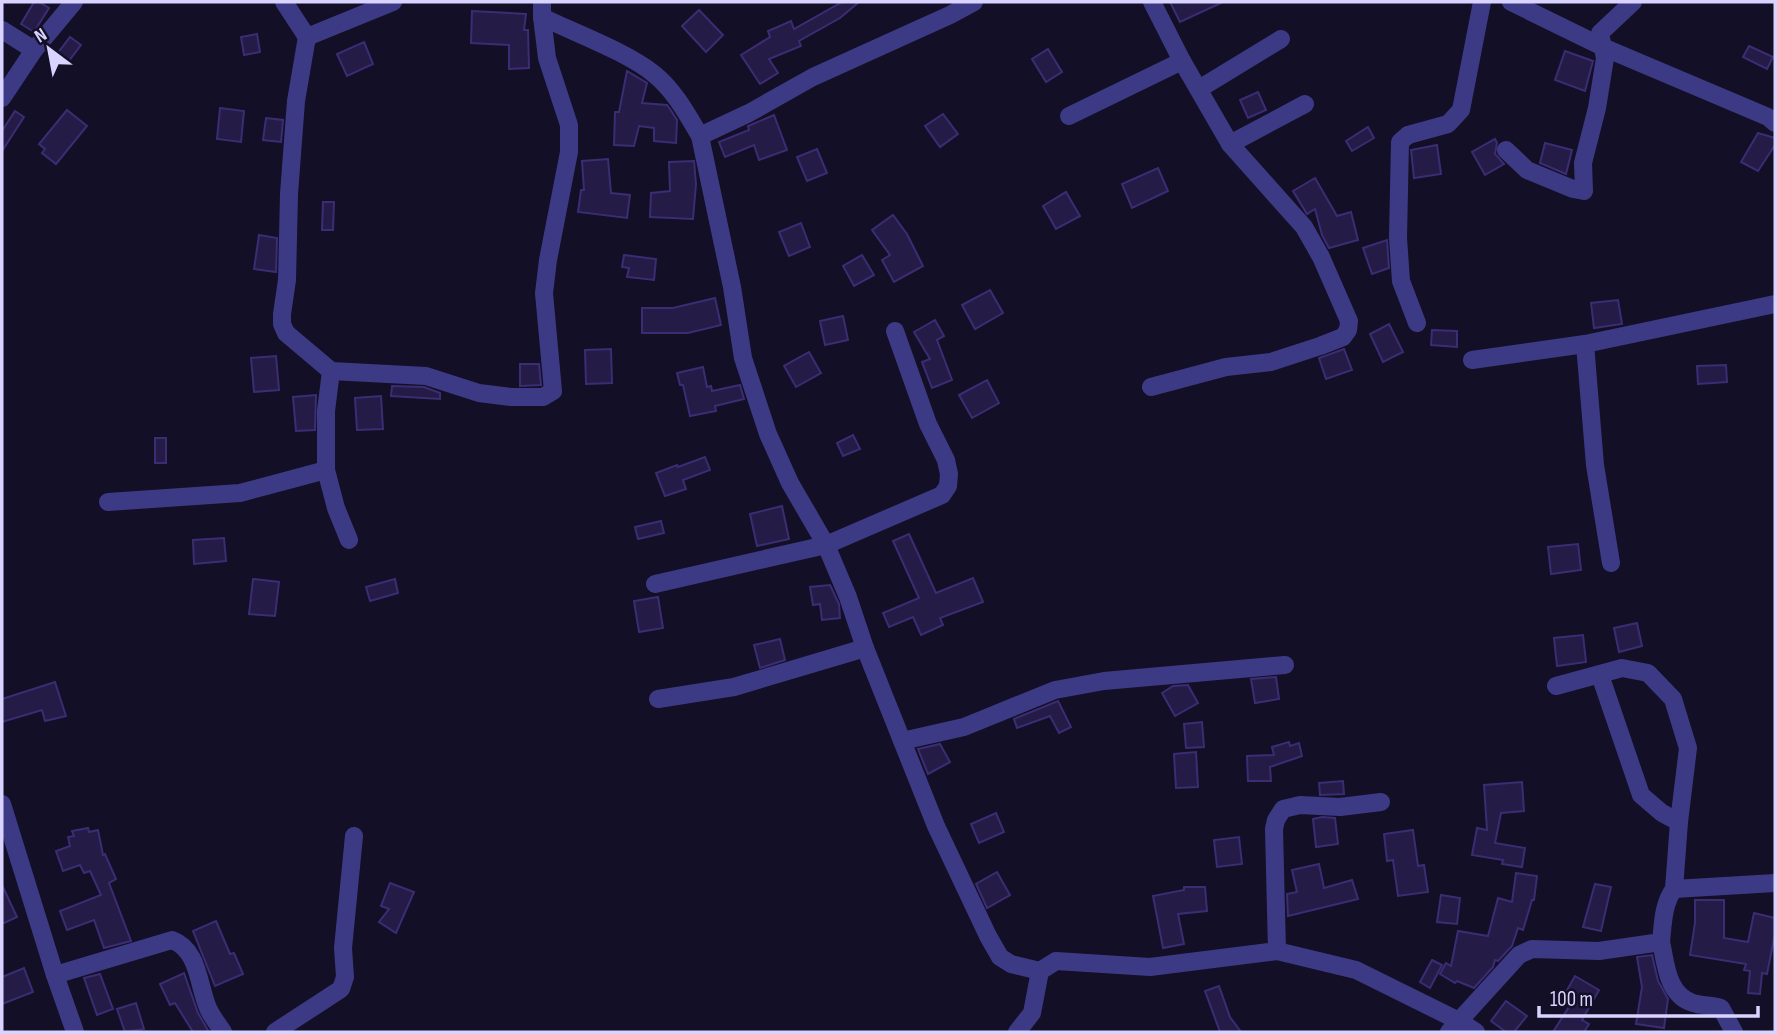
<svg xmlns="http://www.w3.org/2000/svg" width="1777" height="1034" font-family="'Sofia Sans Condensed',sans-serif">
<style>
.building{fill:#241b47;stroke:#3b2d73;stroke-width:2}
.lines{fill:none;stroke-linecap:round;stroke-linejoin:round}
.minor{stroke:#3d3a85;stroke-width:18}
</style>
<rect width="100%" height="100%" fill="#130f26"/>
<g class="building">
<polygon points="34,2 39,2 49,8 34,32 21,24"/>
<polygon points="842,2 859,2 840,18 799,41 801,46 769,59 778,73 760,84 741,55 770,37 768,31 791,21 794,29"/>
<polygon points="1170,2 1223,2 1180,22"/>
<polygon points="699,10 723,35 706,52 682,26"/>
<polygon points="472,11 526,14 524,30 528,30 529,68 509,69 509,45 471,43"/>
<polygon points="257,34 260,52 244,55 241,37"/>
<polygon points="70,37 81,45 65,66 54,58"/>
<polygon points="364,42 373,64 347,76 337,54"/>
<polygon points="1749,46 1773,57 1767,69 1743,57"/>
<polygon points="1048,49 1062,72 1046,82 1032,59"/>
<polygon points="1565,51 1593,61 1585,91 1555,80"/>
<polygon points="627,71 647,83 642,103 667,105 670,109 677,120 676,143 654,141 654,128 639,126 634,146 614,145 615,112 619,112"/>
<polygon points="1258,92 1266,110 1248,118 1240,100"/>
<polygon points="220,108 244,111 241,142 217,139"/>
<polygon points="67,110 87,126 56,164 42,153 45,149 39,144"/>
<polygon points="15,111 24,117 2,151 2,131"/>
<polygon points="943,114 958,134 940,147 925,126"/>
<polygon points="774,115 787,150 759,160 754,145 725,157 719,142 749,130 748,126"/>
<polygon points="266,118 283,120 281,142 263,140"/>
<polygon points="1368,127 1374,138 1352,151 1346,141"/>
<polygon points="1758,133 1775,138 1775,145 1758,171 1741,162"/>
<polygon points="1495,139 1497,143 1495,154 1504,164 1485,175 1472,152"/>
<polygon points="1545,143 1572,150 1566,174 1540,163"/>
<polygon points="1437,145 1441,174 1414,178 1411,150"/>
<polygon points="817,149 827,173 807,181 797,157"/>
<polygon points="608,159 611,193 630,195 627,218 578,212 581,190 584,190 582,161"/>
<polygon points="694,161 696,184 693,219 650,217 651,193 670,191 669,162"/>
<polygon points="1158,168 1168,191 1132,208 1122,184"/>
<polygon points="1315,178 1337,216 1351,212 1358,240 1329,248 1322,235 1315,209 1307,214 1293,191"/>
<polygon points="1066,192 1080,216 1056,229 1043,206"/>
<polygon points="323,202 334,202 333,230 322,230"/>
<polygon points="893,215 907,234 923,266 894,282 882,260 890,255 872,230"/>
<polygon points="801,223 810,247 789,256 779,232"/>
<polygon points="259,235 277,238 276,272 254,269"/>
<polygon points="1387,240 1389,268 1372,274 1363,248"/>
<polygon points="624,255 656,259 654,280 627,277 629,268 622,267"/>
<polygon points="862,255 874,275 854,286 843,266"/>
<polygon points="990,290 1003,313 975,329 962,305"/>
<polygon points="715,298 721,325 688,333 642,333 642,308 673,308"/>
<polygon points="1618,300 1622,324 1594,328 1591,303"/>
<polygon points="843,316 848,340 825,345 820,321"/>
<polygon points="935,320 944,336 937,340 952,380 932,388 922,362 930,359 914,332"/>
<polygon points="1389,324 1403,352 1383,362 1370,334"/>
<polygon points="1432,330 1457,331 1457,347 1431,345"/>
<polygon points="611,349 612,383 586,384 585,350"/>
<polygon points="1344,349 1352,370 1326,379 1319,358"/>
<polygon points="809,352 821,373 796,387 784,366"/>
<polygon points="276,356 279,390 254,392 251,358"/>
<polygon points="520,364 539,364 541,385 520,386"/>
<polygon points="1726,365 1727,382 1698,384 1697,366"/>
<polygon points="703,367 707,387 711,386 712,391 740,385 744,399 715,406 716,411 690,416 683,385 680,385 677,373"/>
<polygon points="987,380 999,403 972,418 959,395"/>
<polygon points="392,386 424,387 440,393 440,399 391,396"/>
<polygon points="316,395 315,430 296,431 293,397"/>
<polygon points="381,396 383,429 357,430 355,398"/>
<polygon points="853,435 860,449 843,456 837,443"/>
<rect x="155" y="438" width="11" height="25"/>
<polygon points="705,457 710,470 683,480 686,489 665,496 656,473 677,465 678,467"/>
<polygon points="782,506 789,539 757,546 750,514"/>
<polygon points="661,521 664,533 638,539 635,527"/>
<polygon points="909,534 936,593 973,578 983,602 940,618 943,625 921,635 913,617 889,627 883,613 919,598 893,541"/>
<polygon points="224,538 226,561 194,564 193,540"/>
<polygon points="1578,544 1581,570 1551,574 1548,547"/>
<polygon points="253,579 279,582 275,616 249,614"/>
<polygon points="395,579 398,593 370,601 366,587"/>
<polygon points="830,585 839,604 840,618 822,620 820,604 813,605 810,587"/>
<polygon points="658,597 663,628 639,632 634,601"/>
<polygon points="1637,623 1642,646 1619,652 1614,628"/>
<polygon points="1583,635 1586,662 1557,666 1554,638"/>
<polygon points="780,639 785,660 760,668 754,645"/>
<polygon points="1276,677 1279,699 1255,703 1251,679"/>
<polygon points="55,682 66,716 45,721 42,710 2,722 2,699"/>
<polygon points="1188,685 1198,703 1175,716 1162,693 1173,686"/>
<polygon points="1058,701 1071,727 1059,733 1050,716 1017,728 1014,719"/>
<polygon points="1202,722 1204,747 1186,748 1184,724"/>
<polygon points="1289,742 1290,746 1299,743 1302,756 1270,767 1271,781 1248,781 1247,756 1274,755 1272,747"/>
<polygon points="940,744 950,762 928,774 918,749"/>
<polygon points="1196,752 1198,787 1176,788 1174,754"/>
<polygon points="1343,781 1344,794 1320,795 1319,783"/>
<polygon points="1522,782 1524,811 1501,813 1495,843 1525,848 1522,867 1502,864 1503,860 1472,855 1477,828 1487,830 1484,785"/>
<polygon points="996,813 1004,832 979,843 971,824"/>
<polygon points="1322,817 1335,818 1338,844 1316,847 1313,819"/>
<polygon points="88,828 89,832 98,830 103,855 105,854 116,879 109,883 131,941 104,948 94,920 67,930 60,911 101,895 90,871 84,873 80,865 63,871 56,851 70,846 68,837 74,836 72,831"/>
<polygon points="1413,830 1418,866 1424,865 1428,892 1398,896 1393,860 1387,861 1384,834"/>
<polygon points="1239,837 1242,864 1217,867 1214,840"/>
<polygon points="1319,864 1324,888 1352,880 1358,899 1288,916 1287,894 1297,892 1292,870"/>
<polygon points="997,872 1010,895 987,908 976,884"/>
<polygon points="1516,873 1537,876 1534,900 1532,900 1523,930 1518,928 1512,946 1498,961 1495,960 1493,967 1474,988 1457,981 1455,983 1440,974 1446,963 1451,966 1458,931 1488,936 1498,898 1512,902"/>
<polygon points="390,883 414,892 396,933 379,922 389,909 381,906"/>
<polygon points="1595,884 1611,887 1601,931 1583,927"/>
<polygon points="2,885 17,917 2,924"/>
<polygon points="1184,887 1205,887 1207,911 1178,914 1184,944 1163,948 1153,896 1184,890"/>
<polygon points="1441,895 1460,898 1457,924 1437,922"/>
<polygon points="1695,900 1724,900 1724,938 1748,942 1754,913 1775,918 1775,934 1767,974 1762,973 1760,994 1748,993 1750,971 1744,970 1746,964 1690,955 1695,923"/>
<polygon points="216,921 230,954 234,953 243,974 215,986 193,931"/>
<polygon points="1652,955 1658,981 1668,999 1664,1028 1636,1024 1642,987 1637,957"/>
<polygon points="1432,960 1442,965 1430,988 1420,982"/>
<polygon points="24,968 33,992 2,1004 2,977"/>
<polygon points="184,973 198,1013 209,1032 193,1032 175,1003 170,1005 160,984"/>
<polygon points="100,974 113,1009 97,1015 84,978"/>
<polygon points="1575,976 1599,990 1582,1020 1589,1024 1584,1032 1553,1032 1572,1002 1563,997"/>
<polygon points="1219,986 1230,1017 1241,1032 1220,1032 1205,991"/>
<polygon points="1506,1001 1527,1016 1514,1032 1506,1032 1491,1021"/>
<polygon points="136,1003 144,1029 125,1032 117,1009"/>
</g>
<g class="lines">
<g class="minor">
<polyline points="284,2 307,37"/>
<polyline points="393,2 307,37 296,101 289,194 287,280 282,314 282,324 286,333 331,371 426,376 479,393 511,397 543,397 553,391 544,293 548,260 569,152 569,125 547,58 542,17"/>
<path d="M542,2V17C575,33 627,52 654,74C674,90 687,114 700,136L749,113L813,77L950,15L974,2"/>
<polyline points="1511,2 1605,48 1768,117 1775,123"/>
<polyline points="2,30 34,50"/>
<polyline points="1199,89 1281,39"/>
<polyline points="2,98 34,50 74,2"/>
<polyline points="1069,116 1182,61"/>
<polyline points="700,136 732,287 743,358 768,434 790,483 826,545 848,597 865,648 936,826 988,936 1000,957 1011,964 1040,971"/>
<polyline points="1230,144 1305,104"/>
<polyline points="1506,150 1527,170 1573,189 1584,191 1583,163 1597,108 1605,58 1600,33 1633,2"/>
<polyline points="1417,323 1401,281 1398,238 1400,142 1408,135 1448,124 1461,110 1482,2"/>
<polyline points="1585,344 1595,465 1611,563"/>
<polyline points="1472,360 1585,344 1775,304"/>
<polyline points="1151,387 1226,367 1271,362 1320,346 1343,337 1348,330 1349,321 1321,257 1304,227 1230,144 1182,61 1152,2"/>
<polyline points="326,470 336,508 349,540"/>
<polyline points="108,502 240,493 326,470 326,411 331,371"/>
<polyline points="655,584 826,545 942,495 948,486 949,474 946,460 928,424 895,331"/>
<polyline points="1600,675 1641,795 1662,813 1679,822"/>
<polyline points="1556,686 1622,668 1648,673 1673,699 1688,748 1679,822 1674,889"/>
<polyline points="658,699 734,687 865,648"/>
<polyline points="902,741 964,727 1055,690 1104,681 1285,665"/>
<polyline points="2,804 55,975 75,1032"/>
<path d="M1661,942C1666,964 1667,995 1693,1003C1702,1006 1712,1005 1721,1008L1734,1032"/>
<polyline points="1277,951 1356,970 1459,1021 1476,1032"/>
<path d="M55,975L172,940C199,950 198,985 208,1008C211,1016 218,1024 223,1032"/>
<polyline points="275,1032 341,989 345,977 343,948 354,836"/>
<polyline points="1017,1032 1032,1013 1040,971 1056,961 1150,967 1277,951 1274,829 1276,820 1283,809 1300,805 1340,807 1381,802"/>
<path d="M1449,1032L1519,955L1532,949L1599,951L1661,942C1663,923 1663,904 1674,889L1775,883"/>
</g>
</g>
<rect width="1777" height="1034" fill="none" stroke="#d9d4ff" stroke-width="7"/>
<g transform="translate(49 49) rotate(328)" stroke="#130f26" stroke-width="5" paint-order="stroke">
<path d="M0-5L12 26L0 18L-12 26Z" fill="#d9d4ff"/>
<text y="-10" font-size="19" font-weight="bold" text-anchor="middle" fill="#d9d4ff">N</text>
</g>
<path d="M1539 1006v10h219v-10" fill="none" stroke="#d9d4ff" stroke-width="3.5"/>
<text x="1550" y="1006" font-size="21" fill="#d9d4ff" stroke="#130f26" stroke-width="5" paint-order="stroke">100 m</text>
</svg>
